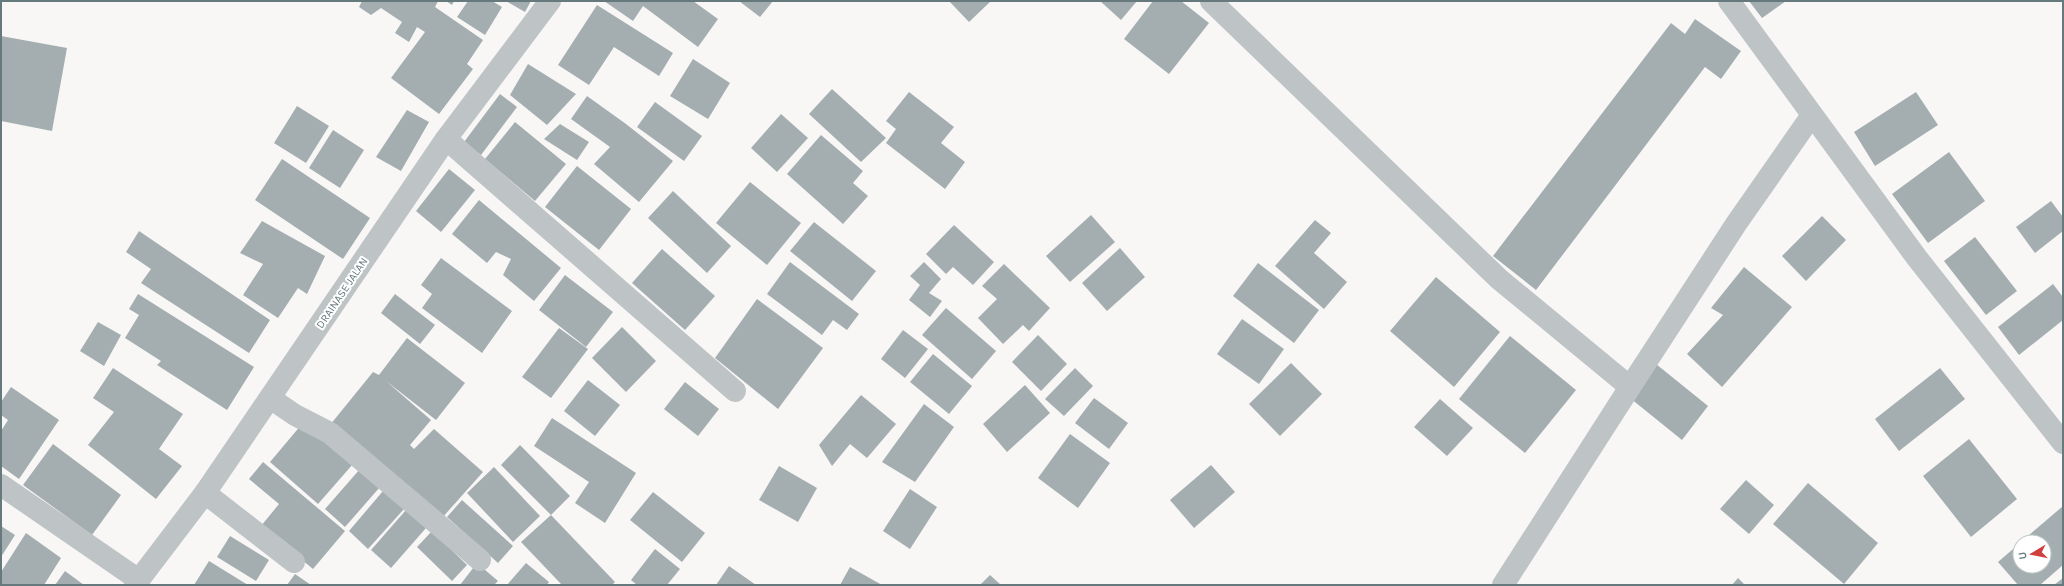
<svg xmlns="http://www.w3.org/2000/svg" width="2064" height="586" font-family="Karla,sans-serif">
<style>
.building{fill:#a4aeb0}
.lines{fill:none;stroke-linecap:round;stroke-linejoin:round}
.minor{stroke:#bec3c5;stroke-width:22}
.tertiary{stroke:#bec3c5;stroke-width:22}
.labels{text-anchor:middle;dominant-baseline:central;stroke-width:4;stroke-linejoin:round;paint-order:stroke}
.street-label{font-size:11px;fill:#66797d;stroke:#fff}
</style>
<rect width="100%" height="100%" fill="#f8f7f6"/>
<g class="building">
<polygon points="362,1 438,1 435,7 483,40 467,64 473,69 439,114 391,78 425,32 417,27 409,42 395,33 402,22 381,8 371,15 359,7"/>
<polygon points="446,1 454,1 452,5"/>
<polygon points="468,1 492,1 502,7 485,35 457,17"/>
<polygon points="506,1 531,1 525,12"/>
<polygon points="604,1 693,1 718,19 698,47 643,6 633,21"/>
<polygon points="739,1 773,1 760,17"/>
<polygon points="949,1 991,1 969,22"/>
<polygon points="1100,1 1137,1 1121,20"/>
<polygon points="1153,1 1181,1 1209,23 1169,74 1124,39"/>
<polygon points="1749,1 1786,1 1762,18"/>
<polygon points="597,5 673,53 659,76 614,47 589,85 558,65"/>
<polygon points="1695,19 1741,51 1721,79 1705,67 1536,290 1493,256 1671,23 1685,34"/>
<polygon points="1,36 67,48 52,131 1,121"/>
<polygon points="693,59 730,83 708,119 670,96"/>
<polygon points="528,64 576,94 547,125 510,95"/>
<polygon points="832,89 886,138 861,162 809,114"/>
<polygon points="909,92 954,127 941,143 965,162 945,189 886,143 896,129 886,121"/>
<polygon points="1916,92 1938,125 1875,166 1854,132"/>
<polygon points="500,94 517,107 481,155 464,142"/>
<polygon points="587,96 626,124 673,161 639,202 594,164 610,147 571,119"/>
<polygon points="655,102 702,136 684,161 637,127"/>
<polygon points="297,106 329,126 306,163 274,143"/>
<polygon points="407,110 429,122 401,171 376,157"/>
<polygon points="781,114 808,138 777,172 751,148"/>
<polygon points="515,122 566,164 535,201 485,159"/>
<polygon points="560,124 589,142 577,160 544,139"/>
<polygon points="333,130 364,150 340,188 309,168"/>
<polygon points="821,135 863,171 853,183 868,196 843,224 787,174"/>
<polygon points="1949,152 1985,201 1928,243 1892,194"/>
<polygon points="282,159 370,218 343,259 255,200"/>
<polygon points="577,166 631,209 599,250 545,207"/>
<polygon points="449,169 475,190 441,232 416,211"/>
<polygon points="750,182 801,223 767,265 716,223"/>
<polygon points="673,191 731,246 707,273 648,218"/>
<polygon points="479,200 561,268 534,301 503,275 511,259 496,252 487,263 452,234"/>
<polygon points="2051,201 2063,217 2063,231 2035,253 2016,227"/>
<polygon points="1091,215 1115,242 1070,282 1046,256"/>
<polygon points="1822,216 1846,240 1806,281 1782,256"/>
<polygon points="1315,220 1331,233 1314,253 1347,282 1324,309 1275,266"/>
<polygon points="262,221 325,256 307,294 298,288 278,318 243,295 263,264 240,253"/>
<polygon points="814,222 876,271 852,301 790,251"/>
<polygon points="954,225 994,262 973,285 953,267 946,274 926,254"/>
<polygon points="139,231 270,320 249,353 141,283 151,269 126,252"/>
<polygon points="1975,237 2017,291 1986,315 1944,261"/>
<polygon points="1120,248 1145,277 1107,311 1082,283"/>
<polygon points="662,249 715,296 685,330 632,283"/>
<polygon points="441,258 512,311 482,353 422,308 432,294 421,285"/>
<polygon points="790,262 859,314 847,330 833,320 822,335 767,294"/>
<polygon points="924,262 941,279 929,293 942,301 930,317 909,300 920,285 910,276"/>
<polygon points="1258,263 1319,310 1294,343 1233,296"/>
<polygon points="1004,264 1050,308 1029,331 1023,325 1003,344 978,318 997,299 982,286"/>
<polygon points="1744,267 1792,307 1722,387 1687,354 1723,315 1711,308"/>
<polygon points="565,275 613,312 586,347 539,310"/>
<polygon points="1436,277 1500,332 1454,387 1390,331"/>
<polygon points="2053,284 2063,297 2063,320 2019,355 1998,327"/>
<polygon points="138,294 254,367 227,410 157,365 161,361 125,338 139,315 129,309"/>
<polygon points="395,294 435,325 420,344 381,313"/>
<polygon points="757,299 823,348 778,409 715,358"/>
<polygon points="946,308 996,351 972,379 922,335"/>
<polygon points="1242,319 1284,349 1259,384 1217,354"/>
<polygon points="98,322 121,335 104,366 80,351"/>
<polygon points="622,327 656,361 626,392 592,358"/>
<polygon points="559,328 588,349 551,398 522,377"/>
<polygon points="903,330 928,349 905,378 881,359"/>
<polygon points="1038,335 1067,364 1041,391 1012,362"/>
<polygon points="1510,336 1576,390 1525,453 1459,399"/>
<polygon points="407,338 465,383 436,420 386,381 431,420 410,445 414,449 434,429 483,472 442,518 330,425 373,372 379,375"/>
<polygon points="933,354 972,386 949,414 910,382"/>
<polygon points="1291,363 1322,394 1280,436 1249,404"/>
<polygon points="1656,364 1708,406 1682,440 1630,398"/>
<polygon points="113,368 183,414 159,449 182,466 156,499 88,445 114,412 93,398"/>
<polygon points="1075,368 1093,386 1064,416 1045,399"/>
<polygon points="1940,368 1965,399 1899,451 1875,419"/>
<polygon points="588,380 620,405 595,436 564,411"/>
<polygon points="685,382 719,409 698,436 664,409"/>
<polygon points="1025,385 1050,413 1007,452 983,424"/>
<polygon points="11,387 59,420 19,479 1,466 1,431 8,420 1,415 1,402"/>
<polygon points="861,395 896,424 867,458 850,444 832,466 819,445"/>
<polygon points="1094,398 1128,423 1109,449 1075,423"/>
<polygon points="1440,399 1473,428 1447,456 1414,427"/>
<polygon points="924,404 954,427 915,482 882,462"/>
<polygon points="552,418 636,473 605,523 575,503 589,482 534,446"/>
<polygon points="302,424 353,464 318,504 270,462"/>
<polygon points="1070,434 1110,463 1078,508 1038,478"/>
<polygon points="1969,439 2017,499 1971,537 1923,476"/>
<polygon points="53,444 121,495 92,535 23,485"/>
<polygon points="520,445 570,496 551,515 501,465"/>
<polygon points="263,462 345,531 313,569 261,526 279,504 249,479"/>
<polygon points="1211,465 1235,492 1194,528 1170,500"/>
<polygon points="779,466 817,488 798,522 759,500"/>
<polygon points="494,467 540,516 513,542 467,493"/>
<polygon points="360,469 380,487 345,527 325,509"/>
<polygon points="1746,480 1774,505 1749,534 1720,509"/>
<polygon points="1808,483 1878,543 1844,584 1773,524"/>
<polygon points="910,489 937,507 910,549 883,531"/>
<polygon points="383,491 404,509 368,549 349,531"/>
<polygon points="653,492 705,533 682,562 630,520"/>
<polygon points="462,500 513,546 498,563 447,517"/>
<polygon points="2063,506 2063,565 2040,585 2018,585 1998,562 2020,543 2020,566 2044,566 2044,542 2021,542"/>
<polygon points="406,510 426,528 391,568 371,550"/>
<polygon points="551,515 615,582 612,585 562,585 521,542"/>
<polygon points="1,526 15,535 1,557"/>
<polygon points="432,531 467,565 452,581 417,547"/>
<polygon points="26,533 61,558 44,585 1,585 1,572"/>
<polygon points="230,536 269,560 256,581 217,557"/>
<polygon points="655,549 680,569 667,585 637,585 631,580"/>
<polygon points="209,561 248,585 194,585"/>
<polygon points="477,563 498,581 494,585 460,585"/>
<polygon points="526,563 549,582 547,585 507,585"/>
<polygon points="729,566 756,585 716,585"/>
<polygon points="850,567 882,585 840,585"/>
<polygon points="65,571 84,585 55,585"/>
<polygon points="295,574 311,585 287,585"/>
<polygon points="990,575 1001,585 980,585"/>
<polygon points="1738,578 1745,585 1732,585"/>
<polygon points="2063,578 2063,585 2054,585"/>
</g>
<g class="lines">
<g class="minor">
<polyline points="1211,1 1499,279 1630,387 1736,224 1812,115"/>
<polyline points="1729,1 1917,258 2063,443"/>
<polyline points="446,139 735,391"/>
<polyline points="270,398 295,415 330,433 480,560"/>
<polyline points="1,485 139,580"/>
<polyline points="205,493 294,562"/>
<polyline points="1503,585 1630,387"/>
</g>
<polyline class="tertiary" points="135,585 205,493 446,139 550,1"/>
</g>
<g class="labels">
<g class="street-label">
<text transform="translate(342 293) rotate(-56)">DRAINASE JALAN</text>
</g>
</g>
<rect width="2064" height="586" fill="none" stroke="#66797d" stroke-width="4"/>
<g transform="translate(2032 554) rotate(260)"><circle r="19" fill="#ffffff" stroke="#c2c9cb"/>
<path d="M0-3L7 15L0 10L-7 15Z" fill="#cf3f3f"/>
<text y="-6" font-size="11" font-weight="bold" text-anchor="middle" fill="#66797d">U</text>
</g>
</svg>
